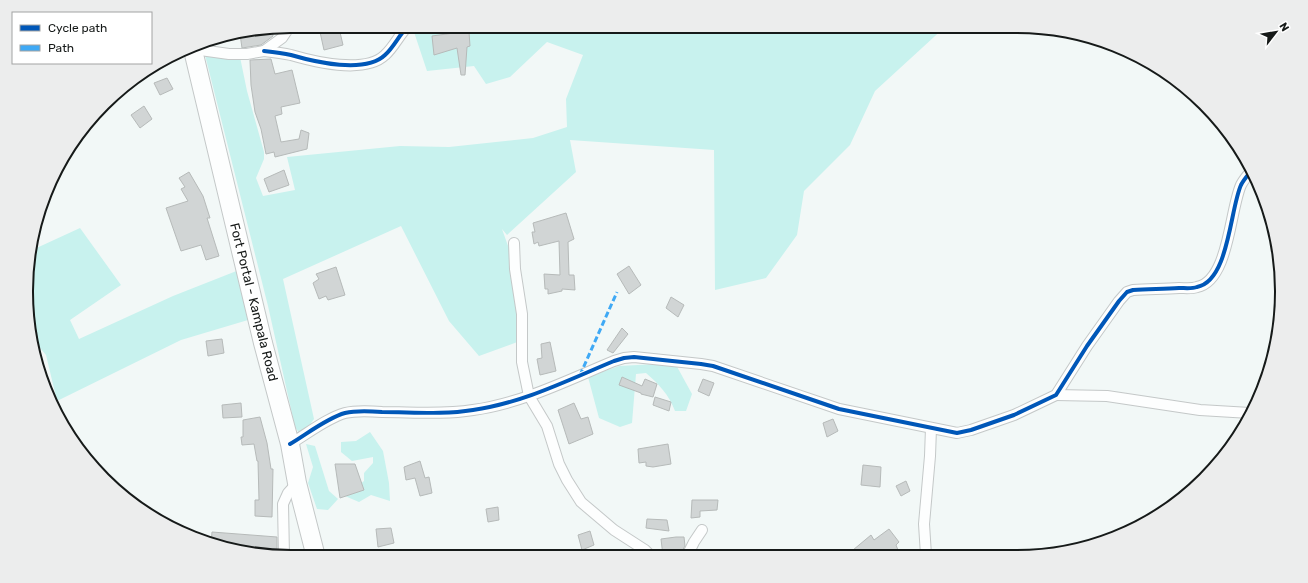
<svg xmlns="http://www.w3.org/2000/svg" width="1308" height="583" font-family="Rubik,sans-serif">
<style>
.green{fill:#c8f2ee}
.building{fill:#d1d5d5;stroke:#b6bab9}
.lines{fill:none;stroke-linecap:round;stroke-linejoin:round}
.street-casing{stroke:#c4c8c8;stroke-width:12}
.highway-casing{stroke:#c4c8c8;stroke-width:20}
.street{stroke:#fdfefe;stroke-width:10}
.highway{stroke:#fdfefe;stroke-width:18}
.quiet{stroke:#3fa9f5;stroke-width:3;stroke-dasharray:6 3;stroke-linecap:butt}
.cycleway-casing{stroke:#fff;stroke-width:6}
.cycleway{stroke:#0057b8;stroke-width:4}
.labels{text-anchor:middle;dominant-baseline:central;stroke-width:4;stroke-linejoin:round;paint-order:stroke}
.street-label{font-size:13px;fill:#161a19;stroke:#fff}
.rim{fill:none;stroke:#161a19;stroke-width:2}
</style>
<rect width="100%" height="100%" fill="#f2f8f7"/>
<g class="green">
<polygon points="412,26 946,26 875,91 850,145 804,191 797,235 766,278 715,290 714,150 570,140 576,172 507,235 502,229 513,260 520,341 479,356 449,321 401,226 283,279 314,419 304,433 299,433 295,427 268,306 204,51 240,57 247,91 264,152 264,159 256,178 263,196 295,190 287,157 400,146 449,147 533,138 567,127 566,99 583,55 547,42 510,77 486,84 474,66 427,71"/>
<polygon points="80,228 121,285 70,320 79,339 173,296 239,270 248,320 181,340 57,401 46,355 30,336 26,291 30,251"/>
<path d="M675,363L692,394L686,411H675C669,395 659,384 646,373L636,374L632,423L620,427L599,418L588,377L619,366Z"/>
<polygon points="370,432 383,451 389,483 390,501 371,495 359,502 345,496 364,481 364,473 373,463 373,457 352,461 341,452 341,442 356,441"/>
<polygon points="306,444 315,446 329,491 338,499 328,510 317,509 308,483 313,467"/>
</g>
<g class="building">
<polygon points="339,28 343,45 324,50 320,32"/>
<polygon points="272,29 273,36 261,45 242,48 240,34"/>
<polygon points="461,32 469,32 470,46 467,47 465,75 461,75 457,48 434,55 432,36"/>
<polygon points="271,59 275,74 292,70 300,103 281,107 282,114 275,116 281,142 299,139 301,130 309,133 307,149 275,157 274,152 266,154 261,129 255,112 251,85 250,60"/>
<polygon points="167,78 173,89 160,95 154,83"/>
<polygon points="144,106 152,119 140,128 131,115"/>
<polygon points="284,170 289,185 269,192 264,179"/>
<polygon points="189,172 203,196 210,218 207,218 219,256 206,260 201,245 181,251 166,208 188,201 181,189 185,187 179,178"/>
<polygon points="566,213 574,239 568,242 569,275 574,275 575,290 562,289 562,291 548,294 548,289 545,289 544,274 560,275 559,241 539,246 538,242 534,244 532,232 535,232 533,223"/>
<polygon points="629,266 641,285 629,294 617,274"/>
<polygon points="336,267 345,295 328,300 326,296 319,299 313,283 319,279 316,274"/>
<polygon points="671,297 684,305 678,317 666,308"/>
<polygon points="622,328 628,334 613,353 607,350"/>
<polygon points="222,339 224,353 208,356 206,341"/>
<polygon points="550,342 556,371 540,375 537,359 542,358 541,344"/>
<polygon points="622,377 642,386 645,379 657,384 653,397 641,394 641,393 619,385"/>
<polygon points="703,379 714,383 709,396 698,391"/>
<polygon points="655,397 671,402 669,411 653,405"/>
<polygon points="241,403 242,417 223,418 222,405"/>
<polygon points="574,403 581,419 588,417 593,434 569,444 558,410"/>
<polygon points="260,417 267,443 271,469 273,469 272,517 255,516 255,500 259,500 258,461 257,461 254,444 242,445 241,437 243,437 243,420"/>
<polygon points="833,419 838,431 827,437 823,423"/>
<polygon points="668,444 671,464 653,467 646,466 646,462 639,463 638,449"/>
<polygon points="420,461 425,478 429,477 432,493 420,496 415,478 406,480 404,467"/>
<polygon points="335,464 355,464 364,490 340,498"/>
<polygon points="863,465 881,467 880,487 861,485"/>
<polygon points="906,481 910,491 901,496 896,486"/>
<polygon points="692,500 718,500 717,510 700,511 700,517 691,518"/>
<polygon points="498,507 499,520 488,522 486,509"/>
<polygon points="647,519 667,520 669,531 646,528"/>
<polygon points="391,528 394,543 378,547 376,529"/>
<polygon points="889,529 899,542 896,545 900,555 847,555 871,535 874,540"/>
<polygon points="590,531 594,545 582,550 578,535"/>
<polygon points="212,532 277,537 277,555 211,544"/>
<polygon points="676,537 684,537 685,546 682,551 678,551 678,554 663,556 661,539"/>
</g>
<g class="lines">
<g class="street-casing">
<g id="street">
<polyline points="193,49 229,54 247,54 264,51 282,38 290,26"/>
<path d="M264,51C273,52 282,53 291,55C315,62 365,74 385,55C394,47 399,35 408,26"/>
<polyline points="514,243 515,269 522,314 522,362 529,396 547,426 559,464 567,480 581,502 614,530 645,550 651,556"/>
<polyline points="1056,395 1107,396 1200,410 1250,413"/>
<path d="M290,444C307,434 327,418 345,413C357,410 370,411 382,412C412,412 443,415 473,410C523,403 568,380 614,361L624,358L634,357L701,364L713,366L839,409L957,433L971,430L1014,415L1056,395L1087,346L1119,301L1127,292L1133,290C1149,289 1164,289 1179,288C1185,288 1192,289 1197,287C1229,281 1230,209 1241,185C1244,179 1248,175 1252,170"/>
<polyline points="926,555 924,524 930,456 931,428"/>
<polyline points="284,556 283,504 288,493 297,483"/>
<polyline points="687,556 694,542 702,530"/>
</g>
</g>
<g class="highway-casing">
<polyline id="highway" points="192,46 263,343 290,444 297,483 316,557"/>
</g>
<use href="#street" class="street"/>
<use href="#highway" class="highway"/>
<polyline class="quiet" points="580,375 617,292"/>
<g class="cycleway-casing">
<g id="cycleway">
<path d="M264,51C273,52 282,53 291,55C315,62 365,74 385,55C394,47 399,35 408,26"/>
<path d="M290,444C307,434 327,418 345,413C357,410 370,411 382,412C412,412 443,415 473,410C523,403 568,380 614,361L624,358L634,357L701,364L713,366L839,409L957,433L971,430L1014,415L1056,395L1087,346L1119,301L1127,292L1133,290C1149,289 1164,289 1179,288C1185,288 1192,289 1197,287C1229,281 1230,209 1241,185C1244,179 1248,175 1252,170"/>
</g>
</g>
<use href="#cycleway" class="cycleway"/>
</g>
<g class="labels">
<g class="street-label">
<text transform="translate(254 302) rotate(76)">Fort Portal - Kampala Road</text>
</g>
</g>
<path d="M0 0H1308V583H0ZM291 33H1017A258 258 0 0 1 1275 291V292A258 258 0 0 1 1017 550H291A258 258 0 0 1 33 292V291A258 258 0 0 1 291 33Z" fill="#eceded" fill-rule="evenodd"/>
<path class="rim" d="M291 33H1017A258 258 0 0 1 1275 291V292A258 258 0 0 1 1017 550H291A258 258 0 0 1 33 292V291A258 258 0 0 1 291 33Z"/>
<rect x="12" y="12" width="140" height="52" fill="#ffffff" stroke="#a2a3a3"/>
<rect x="20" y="25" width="20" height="6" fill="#0057b8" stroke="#a2a3a3"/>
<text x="48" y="32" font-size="12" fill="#161a19">Cycle path</text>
<rect x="20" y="45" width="20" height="6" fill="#3fa9f5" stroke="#a2a3a3"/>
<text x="48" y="52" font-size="12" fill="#161a19">Path</text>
<g transform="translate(1276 32) rotate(59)" stroke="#ffffff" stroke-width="3" paint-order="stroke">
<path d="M0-3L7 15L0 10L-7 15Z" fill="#161a19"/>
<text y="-6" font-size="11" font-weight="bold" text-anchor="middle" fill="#161a19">N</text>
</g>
</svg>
